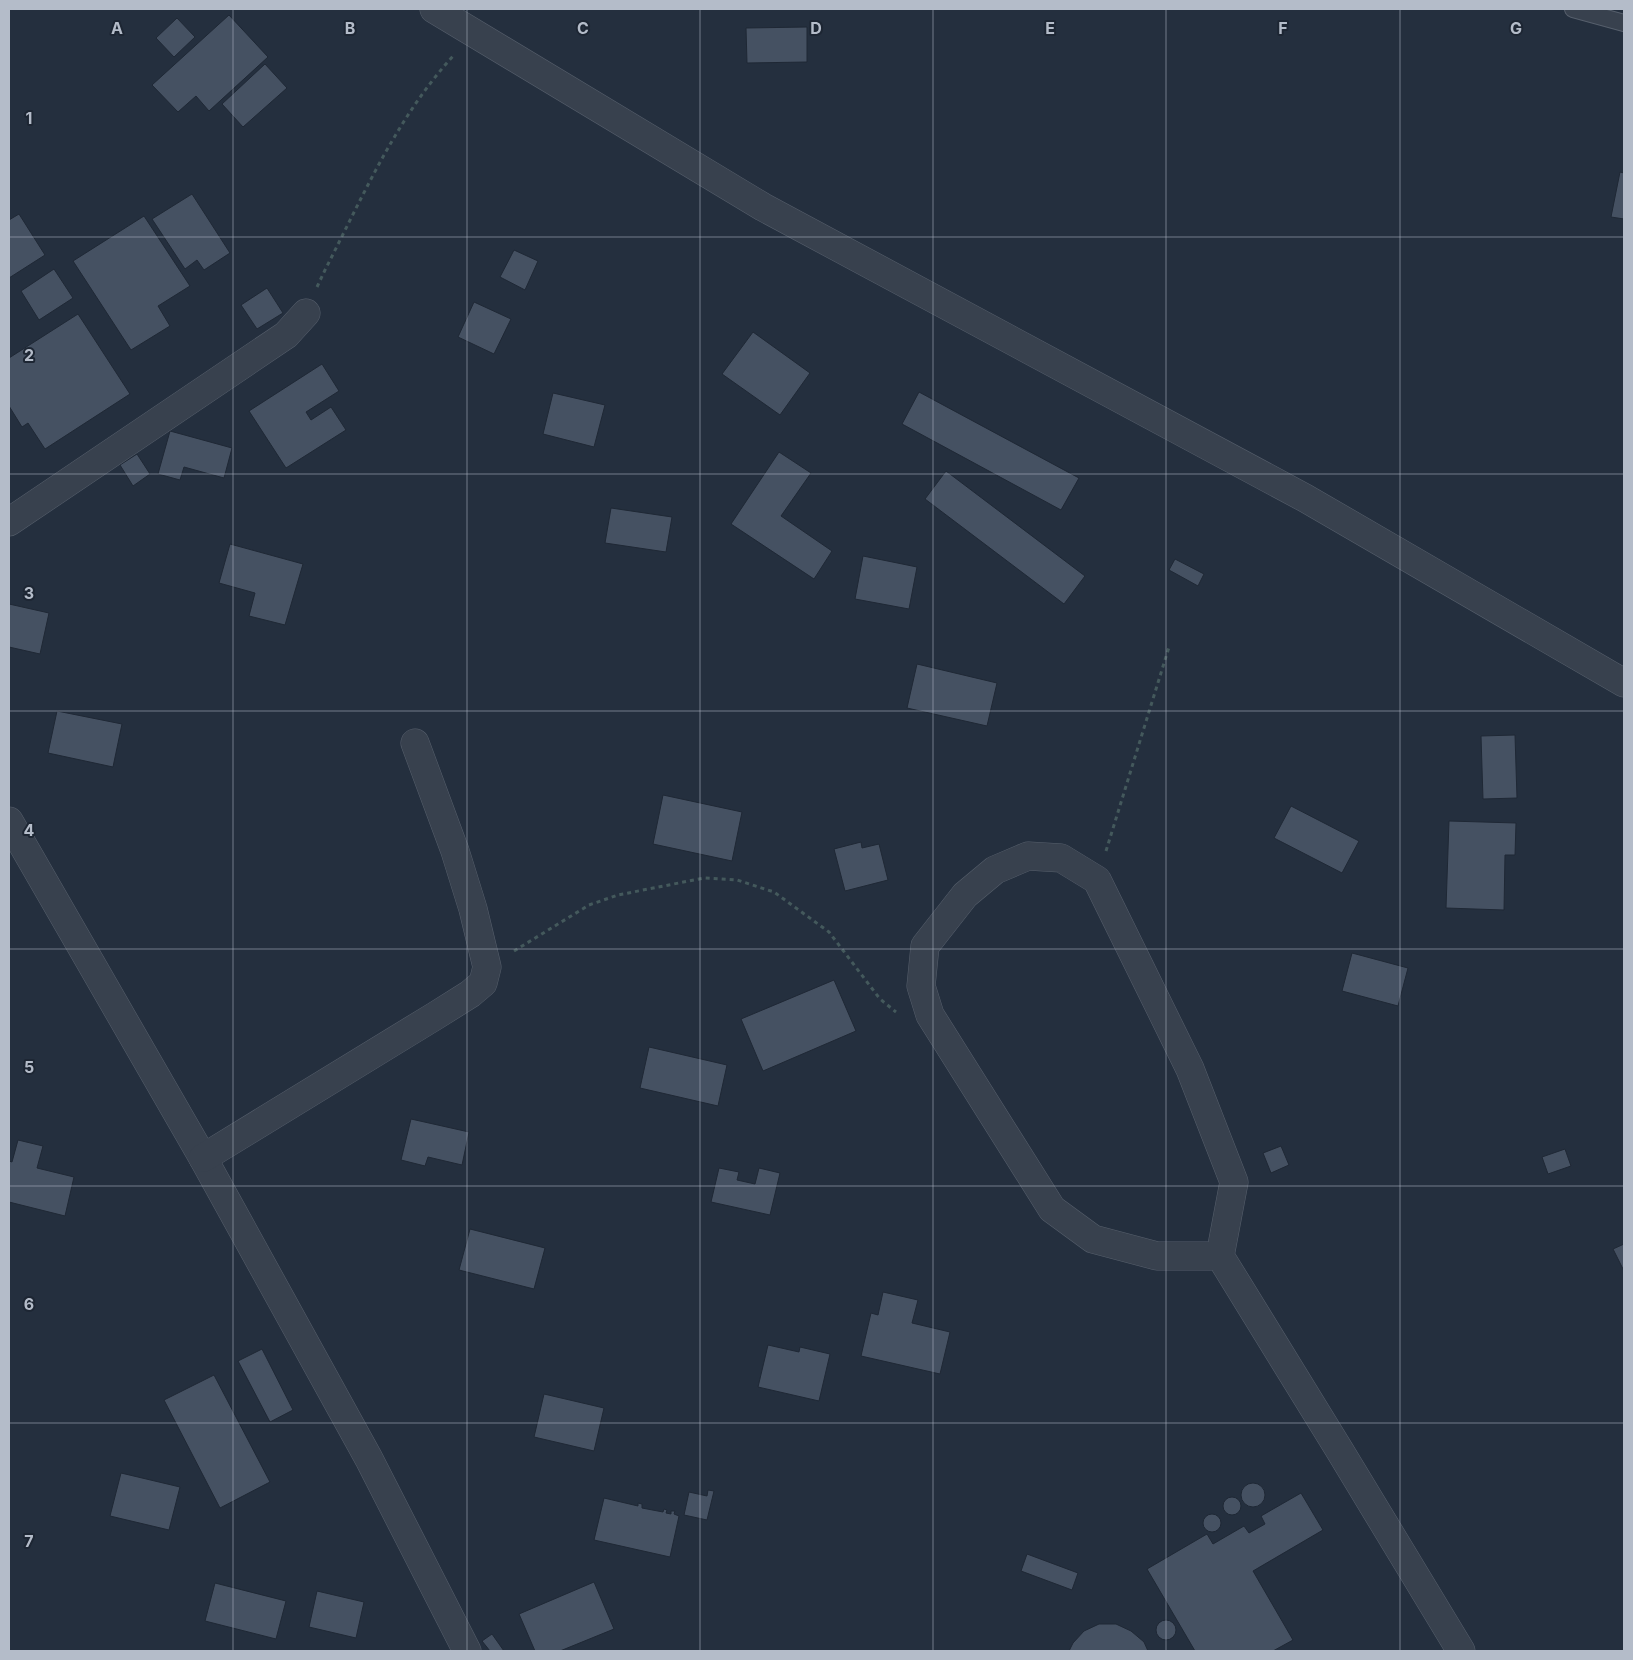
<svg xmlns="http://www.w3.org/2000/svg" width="1633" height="1660" font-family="Inter,sans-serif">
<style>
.building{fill:#455162;stroke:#1f2835}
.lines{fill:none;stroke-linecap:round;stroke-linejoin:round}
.lane-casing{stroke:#565f6c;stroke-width:18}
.street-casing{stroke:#565f6c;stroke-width:29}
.path{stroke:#44595c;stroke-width:3;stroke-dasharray:4 4;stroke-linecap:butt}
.lane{stroke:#38414e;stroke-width:16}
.street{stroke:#38414e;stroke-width:28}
.grid{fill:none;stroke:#b4bcc9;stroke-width:1;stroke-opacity:0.55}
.grid-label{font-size:16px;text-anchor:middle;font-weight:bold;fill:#b4bcc9;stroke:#1d2633;stroke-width:4;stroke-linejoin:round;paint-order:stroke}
</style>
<rect width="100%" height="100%" fill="#242f3e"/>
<g class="building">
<polygon points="229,15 268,57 209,111 196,96 178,112 152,85"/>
<polygon points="177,18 195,37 174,57 156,38"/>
<polygon points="807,27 807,62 747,63 746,28"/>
<polygon points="265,64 287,88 243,127 222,104"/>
<polygon points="1620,172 1624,173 1624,219 1611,217"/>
<polygon points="192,194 230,253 204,270 197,260 185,269 152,219"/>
<polygon points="19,214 45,255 9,278 9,220"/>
<polygon points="144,216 190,286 158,306 170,326 131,350 73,261"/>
<polygon points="514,250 538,261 525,290 500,277"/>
<polygon points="54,269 73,298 39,320 21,291"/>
<polygon points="267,288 283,313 257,329 241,305"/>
<polygon points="474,302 511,319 494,354 458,337"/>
<polygon points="78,314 130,394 45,449 28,423 22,427 9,406 9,358"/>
<polygon points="753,332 810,373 780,415 722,374"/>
<polygon points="322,364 339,391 306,412 311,420 331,407 346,430 286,468 249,411"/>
<polygon points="919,392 1079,478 1061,510 902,424"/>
<polygon points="553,393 605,405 594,447 543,434"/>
<polygon points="170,431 232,448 224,478 184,467 180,480 158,474"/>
<polygon points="779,452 811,473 781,516 832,551 814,579 731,524"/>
<polygon points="137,454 150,474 133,486 120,465"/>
<polygon points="946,471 1085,576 1064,604 925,499"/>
<polygon points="611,508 672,517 666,552 605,543"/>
<polygon points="230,544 303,564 285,625 249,616 255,593 219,583"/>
<polygon points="863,556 917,567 909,609 855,599"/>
<polygon points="1175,559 1204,574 1198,586 1169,570"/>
<polygon points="9,604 49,613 40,654 9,647"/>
<polygon points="917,664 997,683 987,726 907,708"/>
<polygon points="57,711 122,724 113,767 48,753"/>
<polygon points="1515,735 1517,798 1483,799 1481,736"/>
<polygon points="663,795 742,812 732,861 653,844"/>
<polygon points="1291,806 1359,841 1342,873 1274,838"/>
<polygon points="1449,821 1516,823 1515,855 1505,855 1504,910 1446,908"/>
<polygon points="861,842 862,848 879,844 888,880 845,891 834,849"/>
<polygon points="1352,953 1408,968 1398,1006 1342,991"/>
<polygon points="834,980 856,1031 763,1071 741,1019"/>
<polygon points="649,1047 727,1065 718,1106 640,1088"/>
<polygon points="411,1119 469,1132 462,1165 428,1157 425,1166 401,1160"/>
<polygon points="18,1140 43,1146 37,1168 74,1177 65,1216 9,1202 9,1161 12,1162"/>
<polygon points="1281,1146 1289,1165 1271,1173 1263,1153"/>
<polygon points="1565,1149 1571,1166 1548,1174 1542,1157"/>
<polygon points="719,1168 739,1172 737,1180 755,1184 759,1168 780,1173 770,1215 711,1202"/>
<polygon points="470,1229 545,1248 534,1289 459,1270"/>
<polygon points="1624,1244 1624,1271 1613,1249"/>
<polygon points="883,1292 918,1300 912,1323 950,1332 940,1374 861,1356 871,1313 878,1315"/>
<polygon points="768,1345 799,1352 800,1347 830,1354 819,1401 758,1387"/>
<polygon points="262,1349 293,1410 270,1422 238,1361"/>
<polygon points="214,1375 270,1482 220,1508 164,1400"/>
<polygon points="544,1394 604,1408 594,1451 534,1437"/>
<polygon points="121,1473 180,1487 169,1530 110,1516"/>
<circle cx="1253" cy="1495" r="12"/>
<polygon points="708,1490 714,1491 707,1520 684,1515 689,1492 707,1496"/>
<polygon points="1301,1493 1323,1530 1253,1571 1293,1640 1273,1651 1195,1651 1147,1569 1207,1534 1213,1544 1244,1526 1249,1533 1265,1524 1261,1516"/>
<circle cx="1232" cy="1506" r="9"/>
<polygon points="604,1498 638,1506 638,1503 642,1504 642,1508 663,1512 664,1509 667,1510 666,1513 671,1514 671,1511 675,1511 674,1514 679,1516 670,1557 594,1540"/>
<circle cx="1212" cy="1523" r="9"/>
<polygon points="1027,1554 1078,1573 1072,1590 1021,1571"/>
<polygon points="594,1582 614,1629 560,1651 535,1651 519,1614"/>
<polygon points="215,1583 286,1601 276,1639 205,1621"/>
<polygon points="317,1591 364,1602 356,1638 309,1627"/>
<circle cx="1166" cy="1630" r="10"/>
<polygon points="1099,1624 1116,1624 1131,1631 1144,1642 1148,1651 1069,1651 1073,1643 1084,1631"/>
<polygon points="492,1634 504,1651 490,1651 482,1641"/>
</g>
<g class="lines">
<g class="lane-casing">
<polyline id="lane" points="1573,9 1624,23"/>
</g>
<g class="street-casing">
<g id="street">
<polyline points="434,9 763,207 1305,498 1624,683"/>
<polyline points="9,522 286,335 306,313"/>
<polyline points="9,821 203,1158 369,1459 467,1651"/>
<polyline points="203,1158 435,1016 470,994 483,983 487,967 473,909 455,851 415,743"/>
<polyline points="1220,1256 1157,1256 1093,1239 1052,1209 930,1015 921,986 925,946 965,895 995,870 1028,856 1061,858 1097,880 1190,1069 1234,1182 1220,1256 1340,1451 1461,1651"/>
</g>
</g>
<g class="path">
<path d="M317,287L325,270C363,196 397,117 454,55"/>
<polyline points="1106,851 1169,647"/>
<polyline points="514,951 589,905 618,895 704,878 737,880 774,892 829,932 880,999 896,1012"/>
</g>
<use href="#lane" class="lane"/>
<use href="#street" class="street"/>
</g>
<path class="grid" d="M233,9V1651M467,9V1651M700,9V1651M933,9V1651M1166,9V1651M1400,9V1651M9,237H1624M9,474H1624M9,711H1624M9,949H1624M9,1186H1624M9,1423H1624"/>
<g class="grid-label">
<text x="117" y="34">A</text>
<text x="350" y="34">B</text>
<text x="583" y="34">C</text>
<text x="816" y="34">D</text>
<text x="1050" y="34">E</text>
<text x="1283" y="34">F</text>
<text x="1516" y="34">G</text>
<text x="29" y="124">1</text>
<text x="29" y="361">2</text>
<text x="29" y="599">3</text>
<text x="29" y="836">4</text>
<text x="29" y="1073">5</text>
<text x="29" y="1310">6</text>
<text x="29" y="1547">7</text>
</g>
<rect width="1633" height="1660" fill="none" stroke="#b4bcc9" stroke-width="20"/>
</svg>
